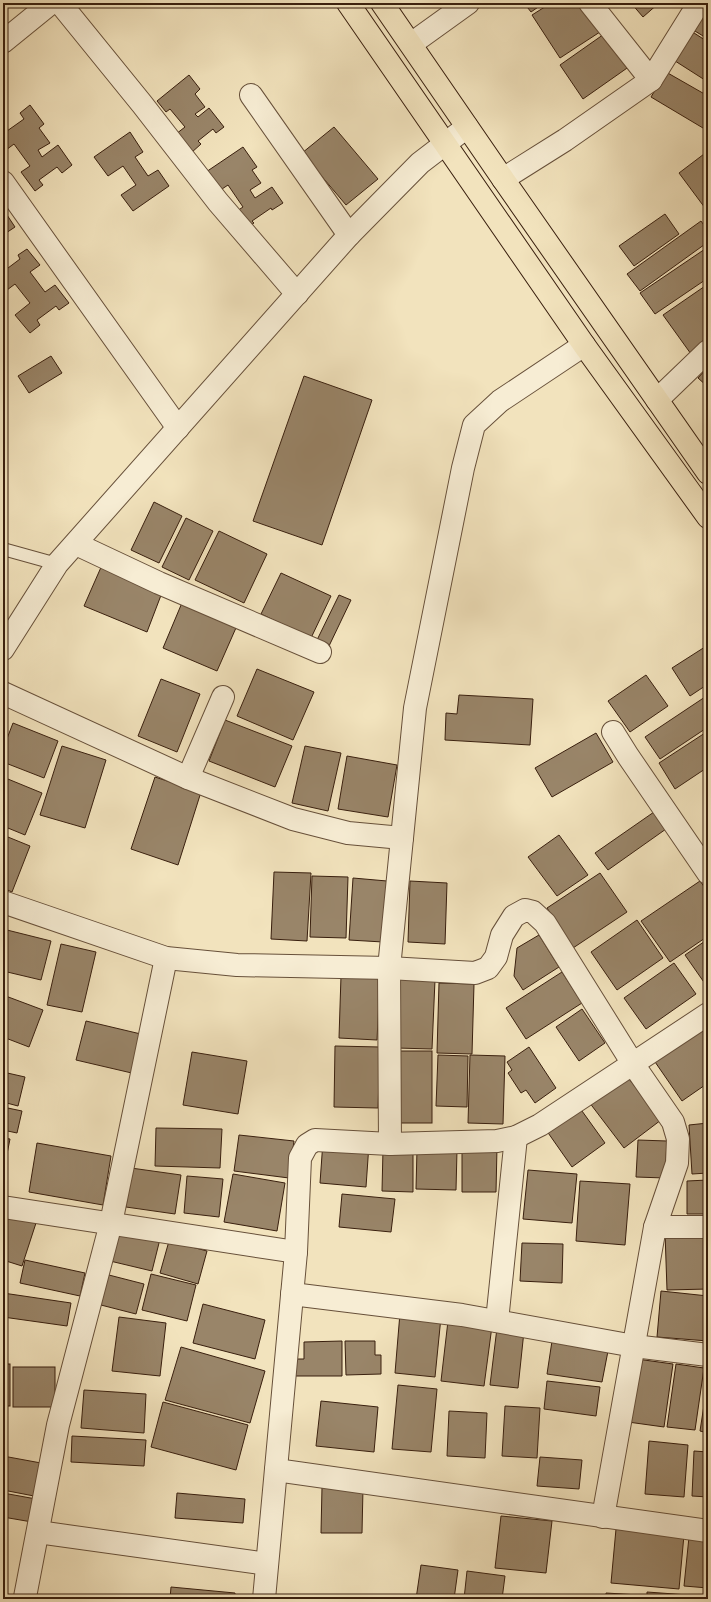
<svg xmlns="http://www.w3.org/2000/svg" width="711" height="1602" font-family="'Gentium Book Plus',serif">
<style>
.building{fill:#998569;stroke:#391f0e}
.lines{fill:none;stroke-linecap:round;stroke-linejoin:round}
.service-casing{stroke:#67503a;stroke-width:14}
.minor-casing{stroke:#67503a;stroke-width:24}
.trunk-casing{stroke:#391f0e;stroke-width:24}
.service{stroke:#f7edd4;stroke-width:12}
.minor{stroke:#f7edd4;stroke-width:22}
.trunk{stroke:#f2e3bd;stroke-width:22}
</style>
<rect width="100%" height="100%" fill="#f2e3bd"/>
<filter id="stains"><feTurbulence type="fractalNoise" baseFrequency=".005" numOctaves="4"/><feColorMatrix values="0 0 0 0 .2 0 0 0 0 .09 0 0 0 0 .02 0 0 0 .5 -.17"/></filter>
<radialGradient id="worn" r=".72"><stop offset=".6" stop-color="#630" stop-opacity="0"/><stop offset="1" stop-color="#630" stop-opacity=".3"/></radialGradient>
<g class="building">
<polygon points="524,3 544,3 531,12"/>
<polygon points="551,3 585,3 603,30 560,58 532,15"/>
<polygon points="631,3 659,3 643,17"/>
<polygon points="708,8 708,39 690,28"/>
<polygon points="691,31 708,42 708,82 672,59"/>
<polygon points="607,32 630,66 583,99 560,65"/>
<polygon points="666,72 708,96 708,131 651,97"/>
<polygon points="189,75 200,89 195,94 205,107 195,114 198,117 209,108 224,127 216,133 213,129 198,141 201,144 191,153 176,134 185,127 170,109 166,112 157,101"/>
<polygon points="30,105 44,124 39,128 50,143 38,150 42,157 58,145 72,165 62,173 57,167 39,180 43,185 35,191 21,172 30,166 14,144 6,150 3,146 3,125 7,131 24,119 20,113"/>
<polygon points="334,127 378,179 346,205 302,153"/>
<polygon points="130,132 143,152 135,157 148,176 158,170 169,186 133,211 121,195 136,185 123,166 108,176 94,157"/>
<polygon points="243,147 257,167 252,170 261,183 250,190 255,198 272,187 283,203 272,210 271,208 252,221 254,223 245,229 234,213 243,207 228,185 219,191 206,172"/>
<polygon points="708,151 708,212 679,173"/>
<polygon points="3,209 15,227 3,235"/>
<polygon points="665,214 679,234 634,266 619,246"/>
<polygon points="701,221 708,231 708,242 640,291 627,274"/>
<polygon points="708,247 708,278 655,314 640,293"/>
<polygon points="27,249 40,265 30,272 45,292 55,285 69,303 59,310 56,306 37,320 40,325 30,333 15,315 30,303 15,284 3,293 3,270 4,271 20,259 18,255"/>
<polygon points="708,284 708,338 691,354 663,315"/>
<polygon points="51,356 62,373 29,393 18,376"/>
<polygon points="708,367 708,387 698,378"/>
<polygon points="304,376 372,400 322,545 253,521"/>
<polygon points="154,502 182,516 159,563 131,550"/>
<polygon points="186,518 213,531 189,580 162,567"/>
<polygon points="219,531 267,554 244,603 195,580"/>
<polygon points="102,565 163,590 147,632 84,606"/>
<polygon points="281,573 331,596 311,638 261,614"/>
<polygon points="339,595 351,600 329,646 317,640"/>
<polygon points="184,598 239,621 217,671 163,648"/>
<polygon points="708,645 708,684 690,696 672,668"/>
<polygon points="257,669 314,692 293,740 237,716"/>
<polygon points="646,675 668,706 630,732 608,701"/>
<polygon points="161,679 200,694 177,752 138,736"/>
<polygon points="459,695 533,699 530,745 445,740 446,713 457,714"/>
<polygon points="708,695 708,727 660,759 645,737"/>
<polygon points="225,720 292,746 275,787 209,761"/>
<polygon points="13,723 58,741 44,778 3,762 3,749"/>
<polygon points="708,731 708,767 675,789 659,763"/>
<polygon points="596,733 613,762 552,797 535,768"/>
<polygon points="62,746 106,760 85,828 40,815"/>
<polygon points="305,746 341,753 328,811 292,803"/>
<polygon points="347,756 397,765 388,817 338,809"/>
<polygon points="3,777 42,793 25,835 3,826"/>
<polygon points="155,777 201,792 178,865 131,849"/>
<polygon points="654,812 666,829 608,870 595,853"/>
<polygon points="3,835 30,846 12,892 3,888"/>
<polygon points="559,835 588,875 557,896 528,857"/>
<polygon points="274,872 311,873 307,941 271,939"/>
<polygon points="600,873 627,912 573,948 547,908"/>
<polygon points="312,876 348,877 346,938 310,937"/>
<polygon points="353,878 387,881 383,942 349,940"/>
<polygon points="410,881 447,883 445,944 408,942"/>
<polygon points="700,881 708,892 708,936 670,962 641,921"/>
<polygon points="637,920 663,958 617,990 591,952"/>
<polygon points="3,929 51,941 41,980 3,971"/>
<polygon points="539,935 559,967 523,990 514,976 517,948"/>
<polygon points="708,939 708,988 685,955"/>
<polygon points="61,944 96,952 82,1012 47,1005"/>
<polygon points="674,963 696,994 646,1029 624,998"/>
<polygon points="562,972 582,1003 526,1039 506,1008"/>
<polygon points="341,976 380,978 377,1040 339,1038"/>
<polygon points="400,978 435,980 432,1049 397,1048"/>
<polygon points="439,983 474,984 472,1054 437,1053"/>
<polygon points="3,995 43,1010 29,1047 3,1037"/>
<polygon points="582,1009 605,1043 579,1061 556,1027"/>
<polygon points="86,1021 145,1035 136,1074 76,1060"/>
<polygon points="703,1025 708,1032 708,1083 682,1101 653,1059"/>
<polygon points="335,1046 380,1047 378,1108 334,1107"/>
<polygon points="529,1047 556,1088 535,1103 526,1090 521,1093 508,1073 512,1070 507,1062"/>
<rect x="400" y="1051" width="32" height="72"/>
<polygon points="192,1052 247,1061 238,1114 183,1105"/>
<polygon points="438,1055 468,1056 467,1107 436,1106"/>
<polygon points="470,1055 505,1056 503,1124 468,1123"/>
<polygon points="3,1072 25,1077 18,1106 3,1102"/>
<polygon points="626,1075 661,1120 624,1148 589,1102"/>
<polygon points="577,1104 605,1143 572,1167 544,1127"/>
<polygon points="3,1107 22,1111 17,1133 3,1130"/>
<polygon points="708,1123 708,1173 692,1174 689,1125"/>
<polygon points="156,1128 222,1129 220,1168 155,1166"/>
<polygon points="239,1135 294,1141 289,1178 234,1171"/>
<polygon points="3,1138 10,1139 3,1174"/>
<polygon points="638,1140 667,1141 665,1178 636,1177"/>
<polygon points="323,1141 369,1144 366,1187 320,1183"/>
<polygon points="37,1143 111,1156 103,1205 29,1192"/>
<polygon points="462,1146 497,1147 496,1192 462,1192"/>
<polygon points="383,1149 413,1149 413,1192 382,1191"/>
<polygon points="417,1149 457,1150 456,1190 416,1189"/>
<polygon points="131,1168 181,1175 175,1214 126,1207"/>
<polygon points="528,1170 577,1174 572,1223 523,1219"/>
<polygon points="233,1174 285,1183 277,1231 224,1222"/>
<polygon points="187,1176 223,1179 219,1217 184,1213"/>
<polygon points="708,1180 708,1214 687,1214 687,1181"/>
<polygon points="580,1181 630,1184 625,1245 576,1241"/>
<polygon points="342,1194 395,1199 391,1232 339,1227"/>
<polygon points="9,1215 36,1223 22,1266 3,1260 3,1234"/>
<polygon points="118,1228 160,1239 152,1271 110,1261"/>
<polygon points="708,1231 708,1289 667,1290 665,1232"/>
<polygon points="169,1241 207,1251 198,1284 160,1273"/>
<polygon points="522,1243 563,1244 562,1283 520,1281"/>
<polygon points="25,1260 85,1273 80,1296 20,1283"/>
<polygon points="105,1274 144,1284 136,1314 97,1304"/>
<polygon points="151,1274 196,1285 187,1321 142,1310"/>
<polygon points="661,1291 708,1296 708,1341 657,1337"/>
<polygon points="3,1293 71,1303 67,1326 3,1317"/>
<polygon points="203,1304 265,1320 255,1359 193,1343"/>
<polygon points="400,1313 441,1317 435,1377 395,1373"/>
<polygon points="119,1317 166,1323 160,1376 112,1371"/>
<polygon points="448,1321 492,1326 484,1386 441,1381"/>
<polygon points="497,1328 524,1331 518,1388 490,1385"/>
<polygon points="342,1341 342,1376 291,1376 291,1359 304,1359 304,1342"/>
<polygon points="345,1341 375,1341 375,1355 381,1355 381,1374 346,1375"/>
<polygon points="552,1341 608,1351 602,1382 547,1374"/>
<polygon points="181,1347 265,1371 250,1423 165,1400"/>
<polygon points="637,1359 673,1364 664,1427 628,1422"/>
<rect x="3" y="1364" width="7" height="42"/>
<polygon points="676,1364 704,1368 695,1430 667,1427"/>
<rect x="13" y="1367" width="42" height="40"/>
<polygon points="708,1379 708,1433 700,1431"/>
<polygon points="547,1381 600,1387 596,1416 544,1409"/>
<polygon points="398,1385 437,1389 431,1452 392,1449"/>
<polygon points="84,1390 146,1394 144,1433 81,1428"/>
<polygon points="321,1401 378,1407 374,1452 316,1446"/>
<polygon points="163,1402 248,1425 236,1470 151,1447"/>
<polygon points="505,1406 540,1408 537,1458 502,1456"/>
<polygon points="449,1411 487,1413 485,1458 447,1456"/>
<polygon points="72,1436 146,1440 144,1466 71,1462"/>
<polygon points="649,1441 688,1445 684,1497 645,1494"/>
<polygon points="694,1451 708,1452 708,1497 692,1496"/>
<polygon points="3,1456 41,1463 34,1496 3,1490"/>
<polygon points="540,1457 582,1460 579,1489 537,1486"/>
<polygon points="322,1487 363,1488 362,1533 321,1533"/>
<polygon points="3,1493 36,1499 32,1522 3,1517"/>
<polygon points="177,1493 245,1499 243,1523 175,1518"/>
<polygon points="501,1516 552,1521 546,1573 495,1568"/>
<polygon points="616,1529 684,1535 679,1589 611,1583"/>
<polygon points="689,1537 708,1539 708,1588 684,1586"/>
<polygon points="421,1565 458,1570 454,1599 416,1599"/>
<polygon points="467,1571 505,1576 502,1599 464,1599"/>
<polygon points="171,1587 235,1593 235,1599 170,1599"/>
<polygon points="647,1592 702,1596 702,1599 647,1599"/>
<polygon points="606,1593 639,1595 639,1599 606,1599"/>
</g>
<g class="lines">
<g class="service-casing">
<polyline id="service" points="3,549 57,564"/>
</g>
<g class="minor-casing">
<g id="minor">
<polyline points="60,3 142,104 218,202 297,294"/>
<polyline points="3,42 51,3"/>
<polyline points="411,44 468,3"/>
<polyline points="651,80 699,3"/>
<polyline points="251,95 349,235"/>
<polyline points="503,179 565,140 651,80 590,3"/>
<polyline points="3,182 178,428"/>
<polyline points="657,400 708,351"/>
<polyline points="76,544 159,583 320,652"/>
<polyline points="3,649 57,564 349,235 420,163 467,127"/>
<polyline points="3,693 188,778 293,819 348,833 402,838"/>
<polyline points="613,732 628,756 708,873"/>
<polyline points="188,778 223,697"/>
<polyline points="3,902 166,958 237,965 389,968 475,973 488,968 496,957 502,935 514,916 525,910 533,912 545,923 633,1064 673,1122 678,1139 677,1163 655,1227"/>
<polyline points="390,1144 497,1141 516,1137 540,1125 708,1014"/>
<polyline points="3,1207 296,1252"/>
<polyline points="292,1294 462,1315 634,1346 708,1355"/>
<polyline points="497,1321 516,1137"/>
<polyline points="276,1470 708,1531"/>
<polyline points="603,1517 655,1227 708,1227"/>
<polyline points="38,1532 267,1564"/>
<polyline points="25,1597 58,1425 111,1223 166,958"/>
<polyline points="264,1599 296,1252 300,1158 307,1145 315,1140 390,1144 389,968 415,708 463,468 474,425 500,401 584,345"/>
</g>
</g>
<g class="trunk-casing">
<g id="trunk">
<polyline points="348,3 584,345 708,517"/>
<polyline points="382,3 503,179 708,473"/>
</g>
</g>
<use href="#service" class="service"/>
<use href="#minor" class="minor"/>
<use href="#trunk" class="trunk"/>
</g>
<rect width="711" height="1602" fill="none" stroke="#f2e3bd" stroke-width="16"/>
<rect x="4" y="4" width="703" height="1594" fill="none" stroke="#391f0e" stroke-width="2"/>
<rect x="8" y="8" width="695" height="1586" fill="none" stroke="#391f0e"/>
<rect width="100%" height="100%" filter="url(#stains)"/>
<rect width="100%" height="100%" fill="url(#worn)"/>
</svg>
